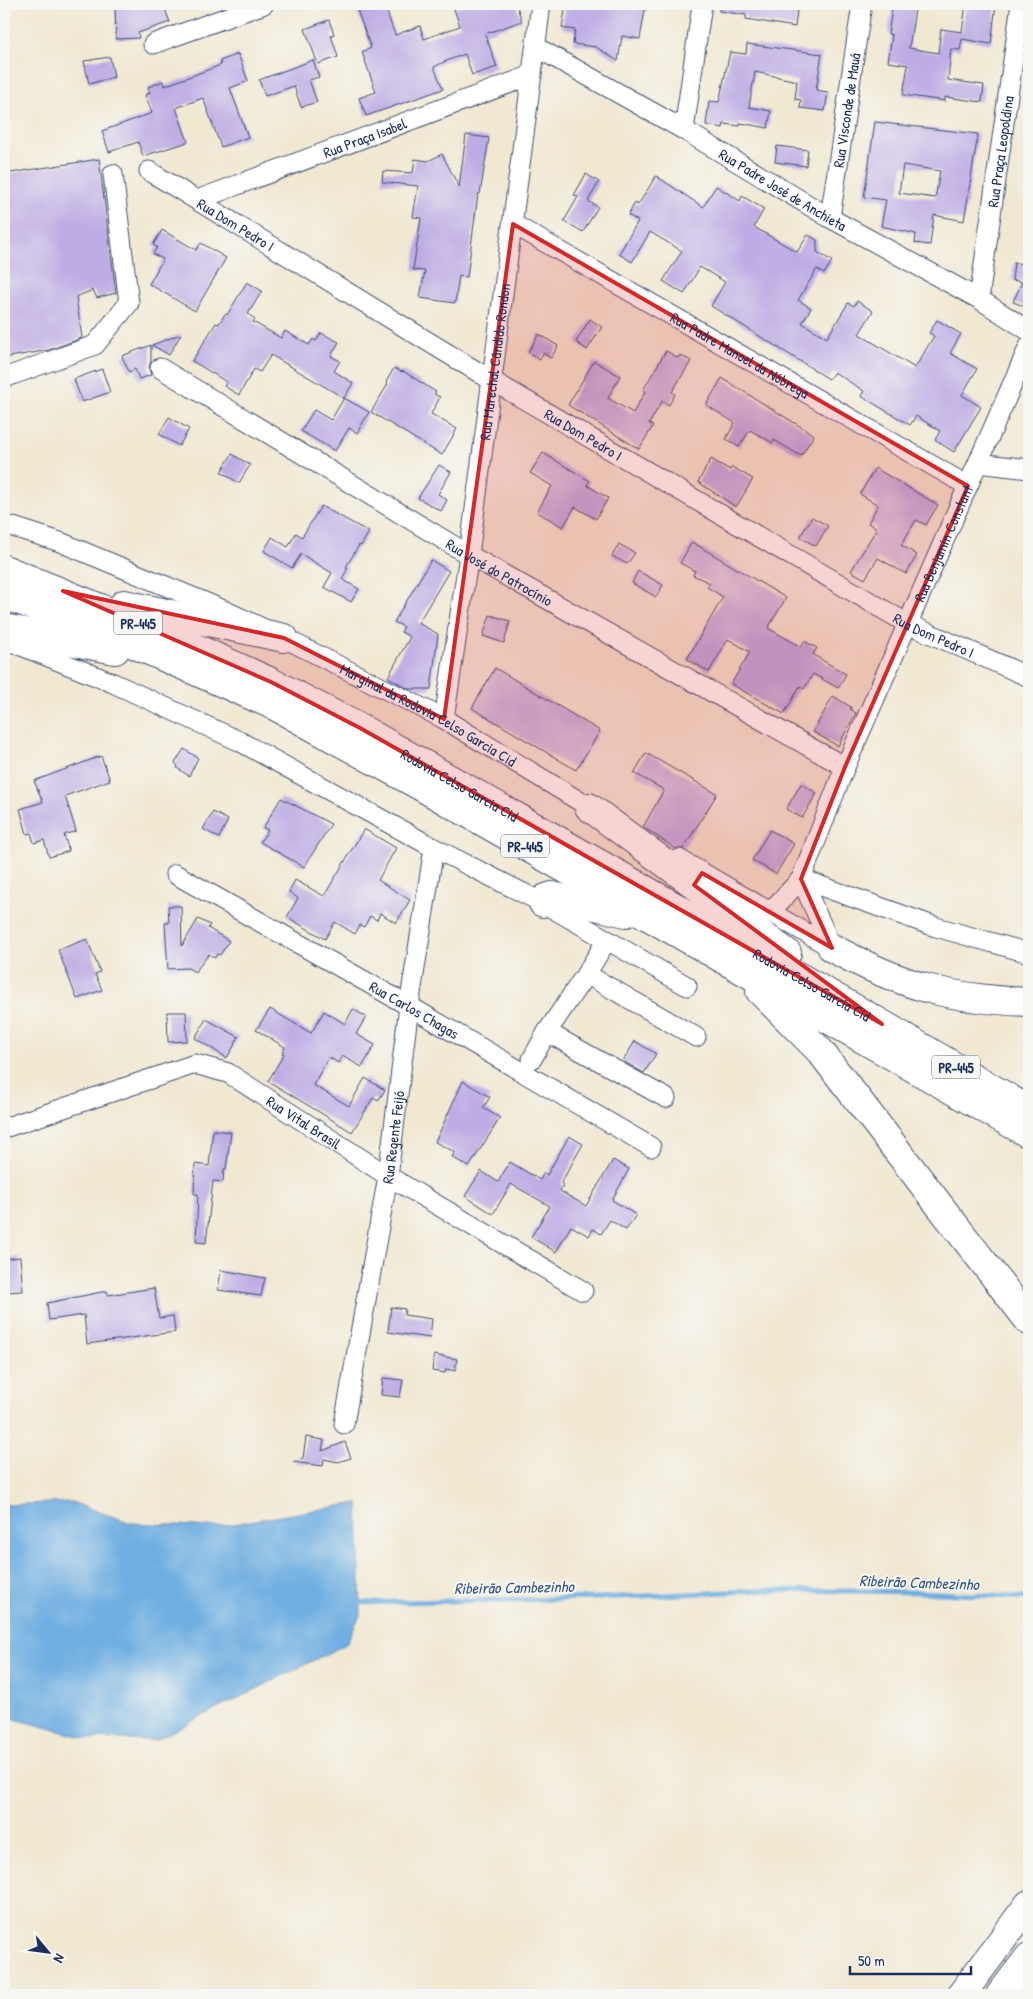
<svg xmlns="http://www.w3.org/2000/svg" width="1033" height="1999" font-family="'Patrick Hand',sans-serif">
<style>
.water{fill:#6eaee1;stroke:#446ea0}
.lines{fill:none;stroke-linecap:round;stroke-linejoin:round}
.stream{stroke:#6eaee1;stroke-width:5}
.building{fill:#beace4;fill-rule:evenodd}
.minor-casing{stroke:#3b4b6f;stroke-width:21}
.highway-casing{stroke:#3b4b6f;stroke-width:30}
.minor{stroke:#fff;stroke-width:19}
.highway{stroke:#fff;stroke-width:28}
.marked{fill:#d62828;fill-opacity:0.2;stroke:#d62828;stroke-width:4;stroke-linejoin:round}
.labels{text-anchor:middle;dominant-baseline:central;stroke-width:4;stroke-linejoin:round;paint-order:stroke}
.shield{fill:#f6f6f2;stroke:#5d6b8a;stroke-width:1}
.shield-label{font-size:14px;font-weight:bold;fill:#1b2f5e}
.street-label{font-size:15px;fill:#1b2f5e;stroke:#f6f6f2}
.water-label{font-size:16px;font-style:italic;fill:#345585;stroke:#f6f6f2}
</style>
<rect width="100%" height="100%" fill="#f6f6f2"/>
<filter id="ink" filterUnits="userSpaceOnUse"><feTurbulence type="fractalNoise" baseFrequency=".02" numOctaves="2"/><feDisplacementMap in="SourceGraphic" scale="10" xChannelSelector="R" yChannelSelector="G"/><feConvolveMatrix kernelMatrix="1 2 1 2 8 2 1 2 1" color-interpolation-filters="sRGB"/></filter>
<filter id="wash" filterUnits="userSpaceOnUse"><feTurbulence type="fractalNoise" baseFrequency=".0096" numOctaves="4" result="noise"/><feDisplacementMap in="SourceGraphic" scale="20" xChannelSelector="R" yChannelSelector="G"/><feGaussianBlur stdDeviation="1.12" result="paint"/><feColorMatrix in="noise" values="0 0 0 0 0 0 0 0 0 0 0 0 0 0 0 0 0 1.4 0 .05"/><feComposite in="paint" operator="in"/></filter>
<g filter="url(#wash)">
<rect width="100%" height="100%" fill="#f1e8d2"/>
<polygon class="water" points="71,1502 131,1523 215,1527 358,1503 361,1613 346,1644 155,1740 85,1738 4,1716 4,1505"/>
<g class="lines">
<polyline class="stream" points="355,1603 599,1598 771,1590 920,1592 1029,1598"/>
</g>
<g id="blocks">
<g class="building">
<polygon points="115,4 163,4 170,22 138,33 139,38 116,39"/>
<polygon points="374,4 384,4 395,35 420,26 424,39 460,26 454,9 469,4 516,4 522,21 485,34 497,67 472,75 465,54 446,61 434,67 443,89 366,116 359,98 376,92 362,52 371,48 357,10"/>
<polygon points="566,4 646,4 640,39 622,36 618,61 596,47 573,44 575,30 562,28"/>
<polygon points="720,4 798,4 795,27 746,19 746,15 719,11"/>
<polygon points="893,4 916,4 909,48 938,53 941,29 962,32 966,4 996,4 991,44 962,39 960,50 951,49 948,80 984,85 982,102 945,97 945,101 903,95 908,65 888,62 892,35 888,34"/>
<polygon points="329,20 334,34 331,35 338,57 318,64 305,29"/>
<polygon points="747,44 822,54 816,90 828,92 825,111 800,108 801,100 795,99 797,81 755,72 749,107 771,111 768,128 740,123 740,126 724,124 723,128 706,125 709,101 719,102 730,52 746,54"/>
<polygon points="238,54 248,81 230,88 248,137 221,147 203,98 176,108 188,142 143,156 138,142 109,152 102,131 152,113 145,95 150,93 148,87 163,81 164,86 221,65 220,61"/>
<polygon points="110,57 114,77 89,84 84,61"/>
<polygon points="313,60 319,77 309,80 317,102 301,107 294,86 265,96 259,80"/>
<path d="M875,122L978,134L964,221L934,215L930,245L915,243L916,234L881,226L886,200L864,197ZM903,165L940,171L935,198L899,193Z"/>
<polygon points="466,135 489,138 480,194 478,194 467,277 459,276 455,303 420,298 425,271 413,270 421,218 413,217 418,186 382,182 383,171 413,173 415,159 428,161 442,154 459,187"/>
<polygon points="777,146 808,150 806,166 775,162"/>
<polygon points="99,159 116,293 97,298 93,290 76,297 82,338 49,350 4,358 4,174"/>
<polygon points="586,174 599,182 588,201 598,207 583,232 564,221 578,197 574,195"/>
<polygon points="656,176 703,207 716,186 740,201 742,196 764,209 754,227 797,252 808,235 817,240 817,252 832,261 824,274 817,269 798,300 811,308 802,323 827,338 848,303 854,306 857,301 873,311 859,334 915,368 934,336 929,333 937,320 961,334 950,353 977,369 962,395 981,407 954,452 935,440 940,431 916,416 910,425 861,396 864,391 834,372 829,379 711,306 725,282 700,267 684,294 663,281 682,251 650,232 632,262 619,254 638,221 628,215 635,203 638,205"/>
<polygon points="162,230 196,250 201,243 226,258 195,311 149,284 163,259 153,254 157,247 153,245"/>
<polygon points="1014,263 1029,264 1029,308 1013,302 1022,282 1012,280"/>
<polygon points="247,282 262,291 248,314 255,319 253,322 281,338 285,331 309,345 313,339 316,341 321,333 339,342 331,356 340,361 334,371 353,383 344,398 271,355 260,372 254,369 239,395 224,386 227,382 192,361 216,323 219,324 225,314 227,315"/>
<polygon points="590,319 602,327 587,350 576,342"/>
<polygon points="181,334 169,355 152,345"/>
<polygon points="539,334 558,346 551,358 543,353 540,360 528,352"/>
<polygon points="151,345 151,361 149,368 151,375 139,379 135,369 129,372 122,356"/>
<polygon points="666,351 678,358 680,355 691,361 672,392 675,394 669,405 662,401 649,424 653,426 639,449 568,405 594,361 620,376 608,398 633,413 645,392 643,390"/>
<polygon points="394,368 402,372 403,371 436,392 434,394 440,397 431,414 457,429 442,455 371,412 388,384 386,382"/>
<polygon points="102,369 110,392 82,402 74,379"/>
<polygon points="722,378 814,435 801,456 774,440 773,443 750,430 739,447 726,439 735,423 706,405"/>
<polygon points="344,398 369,412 357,433 349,428 335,451 301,431 314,410 331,420"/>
<polygon points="169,417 189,429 179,446 159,434"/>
<polygon points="543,453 590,481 587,485 608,498 596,519 575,507 563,527 537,512 552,486 530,473"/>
<polygon points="232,454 250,465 239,483 221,472"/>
<polygon points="711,459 730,470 732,467 753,479 736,507 698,482"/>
<polygon points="439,465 451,472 438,494 447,500 441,511 418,498"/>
<polygon points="875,468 938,505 926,525 916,520 901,545 917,555 906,574 878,558 865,579 851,571 877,528 868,523 878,505 860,494"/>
<polygon points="321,506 369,532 361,546 359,545 346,567 348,568 342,579 359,589 351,602 324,587 332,573 301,554 292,568 264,551 272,537 288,547 296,533 302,537"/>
<polygon points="812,517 828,526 816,546 800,537"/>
<polygon points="692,542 786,598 768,628 801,647 804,641 817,648 813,654 817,657 846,674 838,688 813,674 804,689 800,686 784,714 731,684 750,652 728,639 709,672 687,659 723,597 707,587 710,583 693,575 695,571 680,563"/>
<polygon points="619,544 635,553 627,564 612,556"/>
<polygon points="431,560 449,571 418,623 438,634 431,689 409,689 388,677 410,637 401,632 404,627 394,622"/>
<polygon points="638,571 663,585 656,597 632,583"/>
<polygon points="490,615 510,621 504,643 483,636"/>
<polygon points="495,668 600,731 576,770 472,708"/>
<polygon points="833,696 851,707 850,709 856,713 838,746 813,732"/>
<polygon points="184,749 198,758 189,776 177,768 178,766 175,763"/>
<polygon points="646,753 717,794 683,849 676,849 643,827 664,790 634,773"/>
<polygon points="101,756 110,780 65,796 76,831 64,835 69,851 49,857 44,840 34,843 31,833 27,834 20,809 43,802 34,781"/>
<polygon points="801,784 817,793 802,818 786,809"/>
<polygon points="281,798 331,824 304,867 260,842 268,830 263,828"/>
<polygon points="213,812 228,820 219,838 203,829"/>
<polygon points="364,829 396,848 378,880 410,900 396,923 380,913 377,920 370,916 364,927 360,925 355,934 335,922 325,939 287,917 298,898 289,892 295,880 324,896"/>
<polygon points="770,830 794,844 776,874 752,860"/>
<polygon points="168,906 181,906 182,946 198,919 210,925 208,928 229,941 220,955 217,954 215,958 209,954 195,972 188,968 168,969 165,923 169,923"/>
<polygon points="87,939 100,972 95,974 102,990 77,999 58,950"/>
<polygon points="270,1009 311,1033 324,1011 345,1024 353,1009 366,1017 356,1034 375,1045 362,1067 342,1056 338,1063 329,1057 313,1085 349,1106 365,1078 385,1090 378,1101 373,1098 352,1132 268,1081 284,1054 282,1053 285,1047 256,1030"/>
<polygon points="167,1012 186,1012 187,1041 168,1042"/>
<polygon points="206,1019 239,1037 227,1058 195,1038"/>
<polygon points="635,1041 656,1054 644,1073 623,1061"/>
<polygon points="463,1081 490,1097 483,1108 500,1118 469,1167 452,1157 455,1152 435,1142"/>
<polygon points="213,1130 231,1132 226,1169 224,1169 223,1182 213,1181 206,1243 196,1242 198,1194 194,1194 195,1164 209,1166"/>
<polygon points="569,1136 583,1144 561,1183 563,1185 560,1191 586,1206 613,1160 629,1169 612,1200 636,1215 626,1230 610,1220 601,1234 593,1229 589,1236 571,1226 556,1252 531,1237 550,1206 511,1184 493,1214 465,1196 481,1171 498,1182 510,1162 540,1180 544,1173 547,1175"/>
<polygon points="20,1257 23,1291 6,1292 4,1259"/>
<polygon points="221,1270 265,1278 261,1296 218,1290"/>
<polygon points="154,1288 159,1318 173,1316 175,1332 87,1344 84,1315 49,1320 47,1303 107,1291 108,1295"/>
<polygon points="391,1307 405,1309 404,1315 432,1319 430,1338 388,1332"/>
<polygon points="434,1355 457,1359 455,1371 446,1369 445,1373 432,1371"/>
<polygon points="383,1378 403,1380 400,1397 381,1395"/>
<polygon points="306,1437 324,1440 322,1451 345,1442 351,1458 338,1462 324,1459 323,1466 293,1462 303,1458"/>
</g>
</g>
</g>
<g filter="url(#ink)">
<use href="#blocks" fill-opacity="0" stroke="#3b4b6f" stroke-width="1"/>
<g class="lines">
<g class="minor-casing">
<g id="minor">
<polyline points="153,44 264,4"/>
<path id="s1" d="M536,47L684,130L830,218L979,299L1029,331"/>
<polyline points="684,130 702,4"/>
<path id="s2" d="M149,171L491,380L908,624L1029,677"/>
<path id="s3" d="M197,200L532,75"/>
<path id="s4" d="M830,218L862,4"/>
<path id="s5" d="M513,224L968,486"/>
<path id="s6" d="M979,299L1021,4"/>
<path id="s7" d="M160,368L469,555L845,767"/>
<polyline points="4,378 95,345 129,303 113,174"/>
<polyline points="978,463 1029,469"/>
<path id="s8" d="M4,524L60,542L226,611L284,638L444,719L599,813"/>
<polyline points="4,639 113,683 239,741 434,848 543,903 687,986"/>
<path id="s9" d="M444,719L469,555L541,4"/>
<polyline points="679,859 832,948"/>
<path id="s10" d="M175,874L409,1006L651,1147"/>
<polyline points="801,879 936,927 1029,953"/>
<polyline points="801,879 832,948"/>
<path id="s11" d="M770,912L801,879L845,767L1029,346"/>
<polyline points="586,974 607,940"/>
<polyline points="547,1032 586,974 696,1037"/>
<polyline points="532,1059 547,1032 666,1098"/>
<path id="s12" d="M4,1128L195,1064L228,1073L388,1176L583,1291"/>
<path id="s13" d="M344,1424L388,1176L409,1006L434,848"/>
</g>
</g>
<g class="highway-casing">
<g id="highway">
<path id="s14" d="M4,569L174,638L271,682L360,728L882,1024L1029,1110"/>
<polyline points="4,595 106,632 275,706 422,787 1029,1134"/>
<polyline points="124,604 284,638"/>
<polyline points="4,628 115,650"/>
<polyline points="589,807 787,953"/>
<polyline points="543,903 546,898 552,896 626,913"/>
<path d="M832,948C902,986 949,999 1029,1002"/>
<polyline points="760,991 820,1051 1029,1321"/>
<polyline points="961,1995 1029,1904"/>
<polyline points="1000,1995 1029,1957"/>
</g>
</g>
<use href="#minor" class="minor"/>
<use href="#highway" class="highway"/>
</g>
</g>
<path class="marked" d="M513,224L968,486L845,767L801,879L832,948L702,873L694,885L882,1024L360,728L271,682L63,591L284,638L444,719Z"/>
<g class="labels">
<g class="shield">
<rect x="114" y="611.5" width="48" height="23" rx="4"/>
<rect x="501" y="834.5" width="48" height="23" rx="4"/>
<rect x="932" y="1055.5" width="48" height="23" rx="4"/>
</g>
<g class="shield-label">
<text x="138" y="623">PR-445</text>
<text x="525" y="846">PR-445</text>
<text x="956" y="1067">PR-445</text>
</g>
<g class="street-label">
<text stroke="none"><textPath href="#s4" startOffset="109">Rua Visconde de Mauá</textPath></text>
<text stroke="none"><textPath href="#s3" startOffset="179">Rua Praça Isabel</textPath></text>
<text stroke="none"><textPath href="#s6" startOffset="149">Rua Praça Leopoldina</textPath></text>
<text stroke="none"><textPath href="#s1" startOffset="285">Rua Padre José de Anchieta</textPath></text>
<text stroke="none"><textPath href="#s2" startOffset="102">Rua Dom Pedro I</textPath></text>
<text stroke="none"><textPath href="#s5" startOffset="262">Rua Padre Manoel da Nóbrega</textPath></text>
<text stroke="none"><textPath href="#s9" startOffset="361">Rua Marechal Cândido Rondon</textPath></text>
<text stroke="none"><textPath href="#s2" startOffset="508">Rua Dom Pedro I</textPath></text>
<text stroke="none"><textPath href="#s11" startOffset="410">Rua Benjamin Constant</textPath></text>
<text stroke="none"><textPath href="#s7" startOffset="396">Rua José do Patrocínio</textPath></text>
<text stroke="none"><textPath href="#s2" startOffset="912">Rua Dom Pedro I</textPath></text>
<text stroke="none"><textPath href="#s8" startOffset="466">Marginal da Rodovia Celso Garcia Cid</textPath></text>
<text stroke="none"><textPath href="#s14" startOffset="505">Rodovia Celso Garcia Cid</textPath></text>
<text stroke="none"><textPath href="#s14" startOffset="910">Rodovia Celso Garcia Cid</textPath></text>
<text stroke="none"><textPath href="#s10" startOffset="275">Rua Carlos Chagas</textPath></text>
<text stroke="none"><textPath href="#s12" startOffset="326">Rua Vital Brasil</textPath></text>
<text stroke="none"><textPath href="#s13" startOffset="291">Rua Regente Feijó</textPath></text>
</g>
<g class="water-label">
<text transform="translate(919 1582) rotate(2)">Ribeirão Cambezinho</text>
<text transform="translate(514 1587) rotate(-1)">Ribeirão Cambezinho</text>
</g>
</g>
<rect width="1033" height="1999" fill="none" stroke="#f6f6f2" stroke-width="20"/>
<g transform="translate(48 1952) rotate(119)" stroke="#f6f6f2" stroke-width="4" paint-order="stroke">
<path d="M0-4L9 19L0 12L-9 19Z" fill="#1b2f5e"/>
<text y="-8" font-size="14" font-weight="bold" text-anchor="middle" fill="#1b2f5e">N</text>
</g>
<path d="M850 1966v8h121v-8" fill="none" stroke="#1b2f5e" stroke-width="2.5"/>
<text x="858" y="1966" font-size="15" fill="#1b2f5e" stroke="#f6f6f2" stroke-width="4" paint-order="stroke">50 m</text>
</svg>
